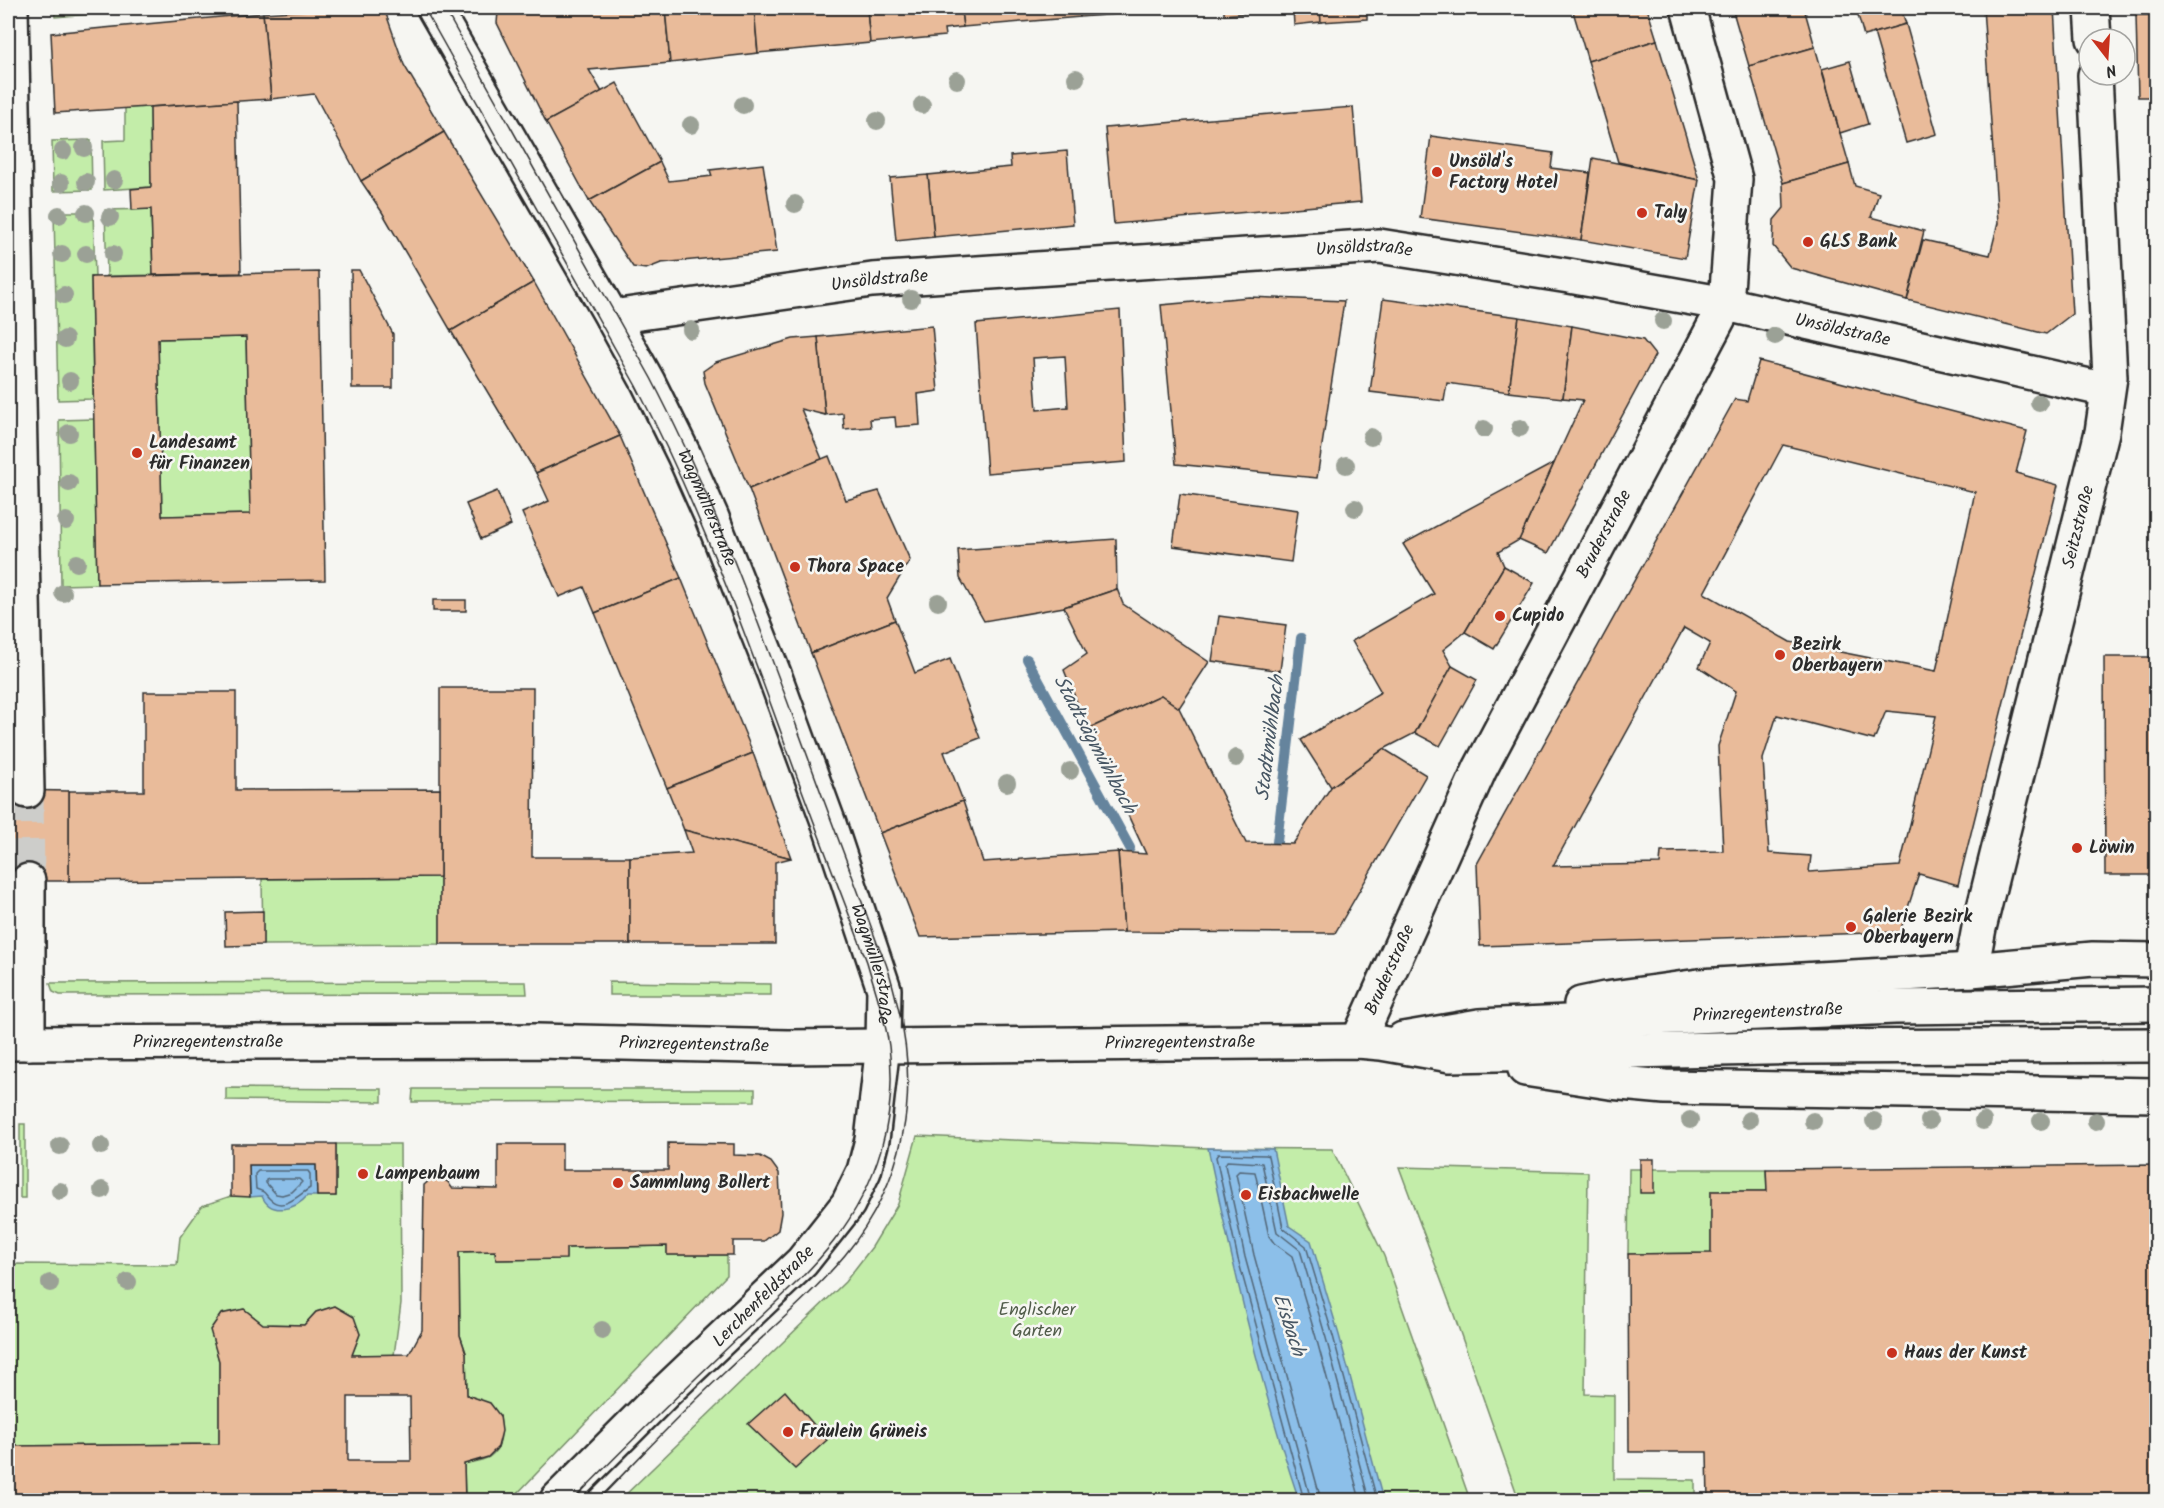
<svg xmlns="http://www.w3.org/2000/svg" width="2164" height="1508" font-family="Kalam,sans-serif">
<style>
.green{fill:#c3eda9;stroke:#778c6a;stroke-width:1.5}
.water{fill:#8cbfe9;stroke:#65849d;stroke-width:1.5}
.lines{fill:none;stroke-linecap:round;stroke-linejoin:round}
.shore{stroke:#526677;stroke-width:1.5}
.stream{stroke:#65849d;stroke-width:10}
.building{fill:#e9bb9a;stroke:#2b2b2b;stroke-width:1.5;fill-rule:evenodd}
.street-tunnel{stroke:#cdcdca;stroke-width:33;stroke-dasharray:33 16;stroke-linecap:butt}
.street-casing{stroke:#2b2b2b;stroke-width:38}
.secondary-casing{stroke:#2b2b2b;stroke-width:38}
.street{stroke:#f6f6f2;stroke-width:33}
.secondary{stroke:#f6f6f2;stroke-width:33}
.tram{stroke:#2b2b2b;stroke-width:1.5}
.tree{fill:#9ba196}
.poi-dot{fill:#c8321e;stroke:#f6f6f2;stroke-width:2}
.labels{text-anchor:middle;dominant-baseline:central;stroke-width:5;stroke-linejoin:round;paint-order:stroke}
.poi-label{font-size:18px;font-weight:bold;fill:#2b2b2b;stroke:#f6f6f2;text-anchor:start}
.street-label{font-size:18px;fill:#2b2b2b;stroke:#f6f6f2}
.park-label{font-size:18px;fill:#515c4a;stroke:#f6f6f2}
.water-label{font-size:20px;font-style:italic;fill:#485764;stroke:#f6f6f2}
</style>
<rect width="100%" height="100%" fill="#f6f6f2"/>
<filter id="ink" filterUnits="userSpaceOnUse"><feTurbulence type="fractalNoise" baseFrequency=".0167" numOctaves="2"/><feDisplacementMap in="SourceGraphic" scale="12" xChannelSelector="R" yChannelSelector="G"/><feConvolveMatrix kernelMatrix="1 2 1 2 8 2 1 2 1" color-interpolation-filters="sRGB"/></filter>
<g filter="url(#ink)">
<g class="green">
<polygon points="54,8 139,8 139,10 55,17"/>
<polygon points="150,107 151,187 104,190 103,141 125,140 125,108"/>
<polygon points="91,140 92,190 53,191 52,141"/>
<polygon points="151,209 153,275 107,276 105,210"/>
<polygon points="54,212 93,212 95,277 91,277 93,399 58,400"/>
<polygon points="246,337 250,514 162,516 158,339"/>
<polygon points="94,419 97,584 61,585 59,420"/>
<polygon points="440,877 440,944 263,945 262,879"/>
<polygon points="526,982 527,994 60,995 53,992 50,983"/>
<polygon points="609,982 771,984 771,995 609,995"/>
<polygon points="226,1088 382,1089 382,1102 226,1100"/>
<polygon points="413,1089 755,1089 755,1101 412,1102"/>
<rect x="20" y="1124" width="5" height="74"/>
<polygon points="917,1136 1208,1148 1332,1149 1384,1256 1470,1500 620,1500 845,1282 872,1247 898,1204"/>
<polygon points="336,1144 400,1144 401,1303 394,1355 352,1355 360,1334 351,1315 335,1306 316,1312 304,1325 263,1324 244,1309 221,1314 211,1330 219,1361 219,1444 8,1446 8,1264 177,1265 180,1237 202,1206 231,1196 250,1196 249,1165 316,1165 317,1196 336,1196"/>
<polygon points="1399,1167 1588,1172 1585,1394 1614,1395 1614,1479 1695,1480 1695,1500 1519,1500 1454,1315"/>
<polygon points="1629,1169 1766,1169 1767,1191 1711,1191 1711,1253 1628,1254"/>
<path d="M667,1246V1255H727V1275L511,1500H465L464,1464C471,1462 482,1461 489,1457C503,1448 502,1430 500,1416L467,1395L466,1353L460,1335L459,1252L495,1251L496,1260L566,1258V1248Z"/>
</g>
<g class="water">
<path d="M1208,1148L1273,1149L1289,1226L1311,1241L1339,1335L1383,1500H1299C1260,1385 1233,1266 1208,1148Z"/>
<path d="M249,1165H316L317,1196H307C296,1210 270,1216 262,1196L250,1197Z"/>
</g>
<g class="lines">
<g class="shore">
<path d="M258,1171H308L310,1174V1188C301,1193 284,1212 271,1200C263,1193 268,1193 256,1189L255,1174Z"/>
<polygon points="269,1179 299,1179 302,1182 292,1192 282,1195 276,1194 266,1183 266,1180"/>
<polyline points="1304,1500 1238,1259 1216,1157 1218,1154 1266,1155 1268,1156 1283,1228 1306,1246 1333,1336 1377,1500"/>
<polyline points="1311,1500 1245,1257 1225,1165 1227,1161 1262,1163 1277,1232 1300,1250 1326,1338 1369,1500"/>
<polyline points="1321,1500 1254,1255 1236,1174 1239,1171 1255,1172 1269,1236 1274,1243 1292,1256 1317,1341 1360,1500"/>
</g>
<g class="stream">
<polyline points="1027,659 1130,848"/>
<polyline points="1277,842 1301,638"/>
</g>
</g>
<g class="building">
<polygon points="342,8 384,8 404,65 444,132 361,181 314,94 271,99 263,13"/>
<polygon points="501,8 665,8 670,63 589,70 602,92 546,122 497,23 498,12"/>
<polygon points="665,8 754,8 758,53 670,63"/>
<polygon points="754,8 867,8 870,43 758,53"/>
<polygon points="867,8 961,8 963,27 944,29 945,36 870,43"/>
<polygon points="961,8 1079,8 1080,17 963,27"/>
<polygon points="1079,8 1157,8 1158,11 1080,17"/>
<polygon points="1157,8 1202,8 1158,11"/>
<polygon points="1224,8 1320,8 1321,22 1294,25 1293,9 1224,15"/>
<polygon points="1320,8 1367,8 1367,19 1321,22"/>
<polygon points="1572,8 1647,8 1657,40 1588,61"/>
<polygon points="1732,8 1804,8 1815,47 1749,66"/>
<polygon points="1856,8 1901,8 1906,24 1864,36"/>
<polygon points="1983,8 2054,8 2072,314 2046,334 1907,300 1923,240 1990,255 1998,223"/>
<polygon points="2135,8 2156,8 2156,15 2136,15"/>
<polygon points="263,13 271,99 55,113 51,33"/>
<polygon points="2136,15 2156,15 2156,97 2138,97"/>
<polygon points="1906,24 1937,134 1906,143 1874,33"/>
<polygon points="1657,40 1699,180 1618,162 1588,61"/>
<polygon points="1815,47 1849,164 1783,183 1749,66"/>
<polygon points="1850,61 1868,124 1840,133 1822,69"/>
<polygon points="617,83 660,162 589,201 546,122"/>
<polygon points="237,101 241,273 153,275 151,209 132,210 131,189 151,187 150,107"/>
<polygon points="1353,107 1361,202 1114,224 1105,128"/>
<polygon points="444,132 534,282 451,331 382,212 361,181"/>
<polygon points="1431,136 1553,153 1551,168 1590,173 1581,240 1420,218"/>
<polygon points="2152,146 2156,146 2156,226 2154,226"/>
<polygon points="1067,151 1073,224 934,237 928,175 1011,167 1010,156"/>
<polygon points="1593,158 1699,180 1685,258 1581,240"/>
<polygon points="660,162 669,181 712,176 710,170 763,164 777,252 661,263 646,269 633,267 589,201"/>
<polygon points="1849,164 1855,186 1879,193 1871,217 1924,231 1907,300 1791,268 1773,246 1774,220 1784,208 1783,183"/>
<polygon points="928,175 934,237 896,241 890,178"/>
<polygon points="2154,226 2156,226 2156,285"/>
<polygon points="351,270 359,270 393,334 393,388 352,388"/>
<path d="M319,272L325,580L97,584L91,277ZM246,337L250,514L162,516L158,339Z"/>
<polygon points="534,282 620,436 536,473 451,331"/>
<polygon points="1249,297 1344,301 1317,478 1176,464 1161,305"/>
<polygon points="1383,299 1519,317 1509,392 1447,383 1444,401 1370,392"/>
<path d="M1120,310L1126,462L987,473L976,324ZM1065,356L1068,407L1037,410L1033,358Z"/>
<polygon points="1519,317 1572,326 1563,398 1509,392"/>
<polygon points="932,326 938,391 918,394 920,425 896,427 895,417 870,419 871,427 844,429 843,413 825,415 818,337"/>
<polygon points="1572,326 1643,340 1655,355 1548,553 1519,540 1583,400 1563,398"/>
<polygon points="818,337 825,415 801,409 822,459 749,489 705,383 703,371 716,362 793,339"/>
<path d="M1759,361L2027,431L2016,473L2058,485L1958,885L1919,874L1900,932L1480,946L1477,864L1735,399L1747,401ZM1783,445L1975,492L1936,671L1790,642L1704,593ZM1684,628L1710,643L1699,667L1736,691L1718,746L1723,851L1661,852L1660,864L1553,866ZM1886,711L1936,716L1900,866L1809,872L1811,856L1769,853L1763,759L1777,715L1874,740Z"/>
<polygon points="620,436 681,578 595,613 584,587 559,597 522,513 549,501 536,473"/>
<polygon points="829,456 846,500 879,491 910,560 887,598 895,620 811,653 749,489"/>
<polygon points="1554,463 1519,540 1498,552 1504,566 1465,632 1443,650 1452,666 1415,733 1384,749 1331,787 1301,740 1381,692 1352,641 1434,594 1403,544"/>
<polygon points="497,491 511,525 481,539 466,504"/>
<polygon points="1180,494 1298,510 1291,562 1173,546"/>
<polygon points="1116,539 1117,589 1064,607 984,621 960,578 958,550"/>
<polygon points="1504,566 1534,583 1494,649 1465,632"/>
<polygon points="681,578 753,753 667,788 595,613"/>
<polygon points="1117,589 1123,604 1209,662 1179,708 1161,695 1088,729 1064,670 1087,654 1064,607"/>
<rect x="433" y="600" width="33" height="11"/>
<polygon points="1219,616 1286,625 1280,671 1212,661"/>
<polygon points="895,620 915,673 950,659 980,738 944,752 963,801 880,833 811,653"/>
<polygon points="2104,657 2156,657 2156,875 2105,875"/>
<polygon points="1452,666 1477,680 1440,746 1415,733"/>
<polygon points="440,688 533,688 532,857 630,857 630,944 440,944"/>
<polygon points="144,692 236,692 236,790 440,789 440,877 69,881 69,791 144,791"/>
<polygon points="1161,695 1179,708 1246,843 1293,844 1331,787 1384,749 1426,775 1335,933 1124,932 1118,852 1146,854 1088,729"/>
<polygon points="753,753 791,858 684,830 667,788"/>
<polygon points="8,790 69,791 69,881 8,881"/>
<polygon points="963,801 983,862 1118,852 1124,932 920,937 880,833"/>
<polygon points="684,830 791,858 775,862 775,944 630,944 630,857 692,853"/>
<polygon points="263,911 263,945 226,946 225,912"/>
<path d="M668,1143L734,1144V1155L760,1156L771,1162L779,1173L781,1213L778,1230L764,1241H733V1255H667V1246L566,1248V1259L496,1260L495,1251L459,1252L460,1335L466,1353L467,1395L490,1403L500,1416L502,1431L498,1447L488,1457L464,1464L465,1500H8V1446L219,1444V1361L210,1330L221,1314L244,1309L263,1324L304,1325L316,1312L335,1306L354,1317L360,1334L352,1355L409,1354L422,1330L424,1185L431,1179H442L448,1182L452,1188L498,1189V1144H562V1170H668ZM348,1397H410L411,1461H348Z"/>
<polygon points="231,1144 336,1144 336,1196 317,1196 316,1165 249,1165 250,1197 231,1196"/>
<rect x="1640" y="1159" width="14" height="34"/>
<polygon points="2156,1165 2156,1500 1708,1500 1707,1452 1629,1452 1628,1254 1711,1253 1711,1191 1767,1191 1766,1169"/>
<polygon points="785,1391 827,1440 795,1469 748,1424"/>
</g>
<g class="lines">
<polyline class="street-tunnel" points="27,791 28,881"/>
<g class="street-casing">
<g id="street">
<polyline points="11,8 27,791"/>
<path id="s1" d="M434,8L612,317L648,382L684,455L712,518L774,674L829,824L884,989L883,1045L872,1140L864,1171L848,1204L802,1262L663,1394L557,1500"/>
<polyline points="2092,8 2094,39"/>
<path id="s2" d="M612,317L872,280L1379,246L1569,276L1726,304L2107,390"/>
<polyline points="28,881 28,1043"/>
<path id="s3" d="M1971,970L1979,928L2102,432L2110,377L2095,75"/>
<path id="s4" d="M1358,1041L1480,769L1726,304L1735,179L1688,8"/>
</g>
</g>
<g class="secondary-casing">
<g id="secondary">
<polyline points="1581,1004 1605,999 1699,986 1971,970 2093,959 2156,960"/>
<path id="s5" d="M1403,1039L1479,1026L1802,1011L1895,1007L2156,1004"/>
<path id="s6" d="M8,1043L537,1041L788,1047L1358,1041L1381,1043L1450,1055L1805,1047L2156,1045"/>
<polyline points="1525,1069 1610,1082 1665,1087 2156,1095"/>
</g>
</g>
<use href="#street" class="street"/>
<use href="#secondary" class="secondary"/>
<g class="tram">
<path d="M424,8L636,386C699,506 746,635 792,763C816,829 842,896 867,962C875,990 885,1017 889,1046C898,1117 877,1185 834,1241C807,1276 772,1305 741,1335C684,1389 628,1444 573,1500"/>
<path d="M444,8L651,378C715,500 761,630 809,760C831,821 855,882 877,943C887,962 892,982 897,1003C921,1094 905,1181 845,1255C810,1297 765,1334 725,1372C681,1413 640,1457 598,1500"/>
</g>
</g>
<g class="tree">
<circle cx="1076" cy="78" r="9"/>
<circle cx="957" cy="80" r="9"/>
<circle cx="743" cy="105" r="9"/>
<circle cx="922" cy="105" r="9"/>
<circle cx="877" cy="121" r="9"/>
<circle cx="691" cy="125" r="9"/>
<circle cx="84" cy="148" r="9"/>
<circle cx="63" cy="151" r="9"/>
<circle cx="114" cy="180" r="9"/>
<circle cx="86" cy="182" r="9"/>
<circle cx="61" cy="183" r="9"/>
<circle cx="795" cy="204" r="9"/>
<circle cx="86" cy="213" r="9"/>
<circle cx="59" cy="215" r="9"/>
<circle cx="110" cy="217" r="9"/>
<circle cx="62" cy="254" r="9"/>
<circle cx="86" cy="254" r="9"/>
<circle cx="113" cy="254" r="9"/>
<circle cx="64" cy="295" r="9"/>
<circle cx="911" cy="299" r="9"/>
<circle cx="1663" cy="321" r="9"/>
<circle cx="691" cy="330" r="9"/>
<circle cx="1775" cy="336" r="9"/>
<circle cx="65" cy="339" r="9"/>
<circle cx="70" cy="381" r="9"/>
<circle cx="2039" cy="403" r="9"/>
<circle cx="1520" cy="428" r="9"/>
<circle cx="1484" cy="429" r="9"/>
<circle cx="69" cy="433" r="9"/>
<circle cx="1371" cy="437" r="9"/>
<circle cx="1346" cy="465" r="9"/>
<circle cx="69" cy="483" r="9"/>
<circle cx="1355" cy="508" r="9"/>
<circle cx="66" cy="521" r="9"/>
<circle cx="77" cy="563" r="9"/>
<circle cx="63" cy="593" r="9"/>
<circle cx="938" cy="602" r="9"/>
<circle cx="1236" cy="758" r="9"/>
<circle cx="1070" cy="771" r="9"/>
<circle cx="1007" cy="783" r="9"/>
<circle cx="1690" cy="1120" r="9"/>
<circle cx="1749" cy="1120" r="9"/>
<circle cx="1813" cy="1121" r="9"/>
<circle cx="1874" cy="1121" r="9"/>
<circle cx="1929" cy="1121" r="9"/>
<circle cx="1983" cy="1121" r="9"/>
<circle cx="2041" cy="1121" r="9"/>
<circle cx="2096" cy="1121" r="9"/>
<circle cx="60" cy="1146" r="9"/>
<circle cx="101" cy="1146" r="9"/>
<circle cx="102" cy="1190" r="9"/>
<circle cx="60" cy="1191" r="9"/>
<circle cx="128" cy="1282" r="9"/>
<circle cx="50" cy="1283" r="9"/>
<circle cx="602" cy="1330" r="9"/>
</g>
</g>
<g class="poi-dot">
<circle cx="1437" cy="172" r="6"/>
<circle cx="1642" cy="213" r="6"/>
<circle cx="1808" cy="242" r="6"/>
<circle cx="137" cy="453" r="6"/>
<circle cx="795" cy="567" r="6"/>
<circle cx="1500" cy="616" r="6"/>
<circle cx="1780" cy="655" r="6"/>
<circle cx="2077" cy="848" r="6"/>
<circle cx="1851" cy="927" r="6"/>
<circle cx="363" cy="1174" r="6"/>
<circle cx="618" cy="1183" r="6"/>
<circle cx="1246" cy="1195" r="6"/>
<circle cx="1892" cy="1353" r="6"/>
<circle cx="788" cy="1432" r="6"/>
</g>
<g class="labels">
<g class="poi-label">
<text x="1449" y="162">Unsöld's<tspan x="1449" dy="21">Factory Hotel</tspan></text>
<text x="1654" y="213">Taly</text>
<text x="1820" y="242">GLS Bank</text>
<text x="149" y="443">Landesamt<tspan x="149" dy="21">für Finanzen</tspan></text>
<text x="807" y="567">Thora Space</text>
<text x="1512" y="616">Cupido</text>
<text x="1792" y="645">Bezirk<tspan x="1792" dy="21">Oberbayern</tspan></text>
<text x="2089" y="848">Löwin</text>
<text x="1863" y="917">Galerie Bezirk<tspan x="1863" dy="21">Oberbayern</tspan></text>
<text x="375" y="1174">Lampenbaum</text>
<text x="630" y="1183">Sammlung Bollert</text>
<text x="1258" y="1195">Eisbachwelle</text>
<text x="1904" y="1353">Haus der Kunst</text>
<text x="800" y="1432">Fräulein Grüneis</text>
</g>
<g class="street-label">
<text stroke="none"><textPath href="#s2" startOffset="756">Unsöldstraße</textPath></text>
<text stroke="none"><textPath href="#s2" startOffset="270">Unsöldstraße</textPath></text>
<text stroke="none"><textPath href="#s2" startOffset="1242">Unsöldstraße</textPath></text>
<text stroke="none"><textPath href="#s1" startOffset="570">Wagmüllerstraße</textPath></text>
<text stroke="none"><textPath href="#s3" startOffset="456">Seitzstraße</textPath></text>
<text stroke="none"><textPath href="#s4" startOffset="564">Bruderstraße</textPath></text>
<text stroke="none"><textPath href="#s1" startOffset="1056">Wagmüllerstraße</textPath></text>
<text stroke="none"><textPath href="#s4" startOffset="78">Bruderstraße</textPath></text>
<text stroke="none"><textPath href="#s5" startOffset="366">Prinzregentenstraße</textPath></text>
<text stroke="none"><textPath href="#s6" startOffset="200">Prinzregentenstraße</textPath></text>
<text stroke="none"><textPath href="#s6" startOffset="1172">Prinzregentenstraße</textPath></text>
<text stroke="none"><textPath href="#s6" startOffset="686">Prinzregentenstraße</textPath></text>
<text transform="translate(764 1297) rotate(-45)">Lerchenfeldstraße</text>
</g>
<g class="park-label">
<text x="1037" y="1310">Englischer<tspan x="1037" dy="21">Garten</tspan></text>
</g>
<g class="water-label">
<text transform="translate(1271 738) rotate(-83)">Stadtmühlbach</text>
<text transform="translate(1094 745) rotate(62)">Stadtsägmühlbach</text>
<text transform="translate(1288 1325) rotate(72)">Eisbach</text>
</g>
</g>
<rect width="2164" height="1508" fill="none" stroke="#f6f6f2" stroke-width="30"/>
<rect x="15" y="15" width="2134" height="1478" fill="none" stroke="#2b2b2b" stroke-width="2" filter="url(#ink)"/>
<g transform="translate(2107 57) rotate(163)"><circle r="28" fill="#f6f6f2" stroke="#a5a5a2" stroke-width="1.5"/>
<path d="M0-4.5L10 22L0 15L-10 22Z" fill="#c8321e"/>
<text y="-9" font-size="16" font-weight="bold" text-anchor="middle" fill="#2b2b2b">N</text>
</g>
</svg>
